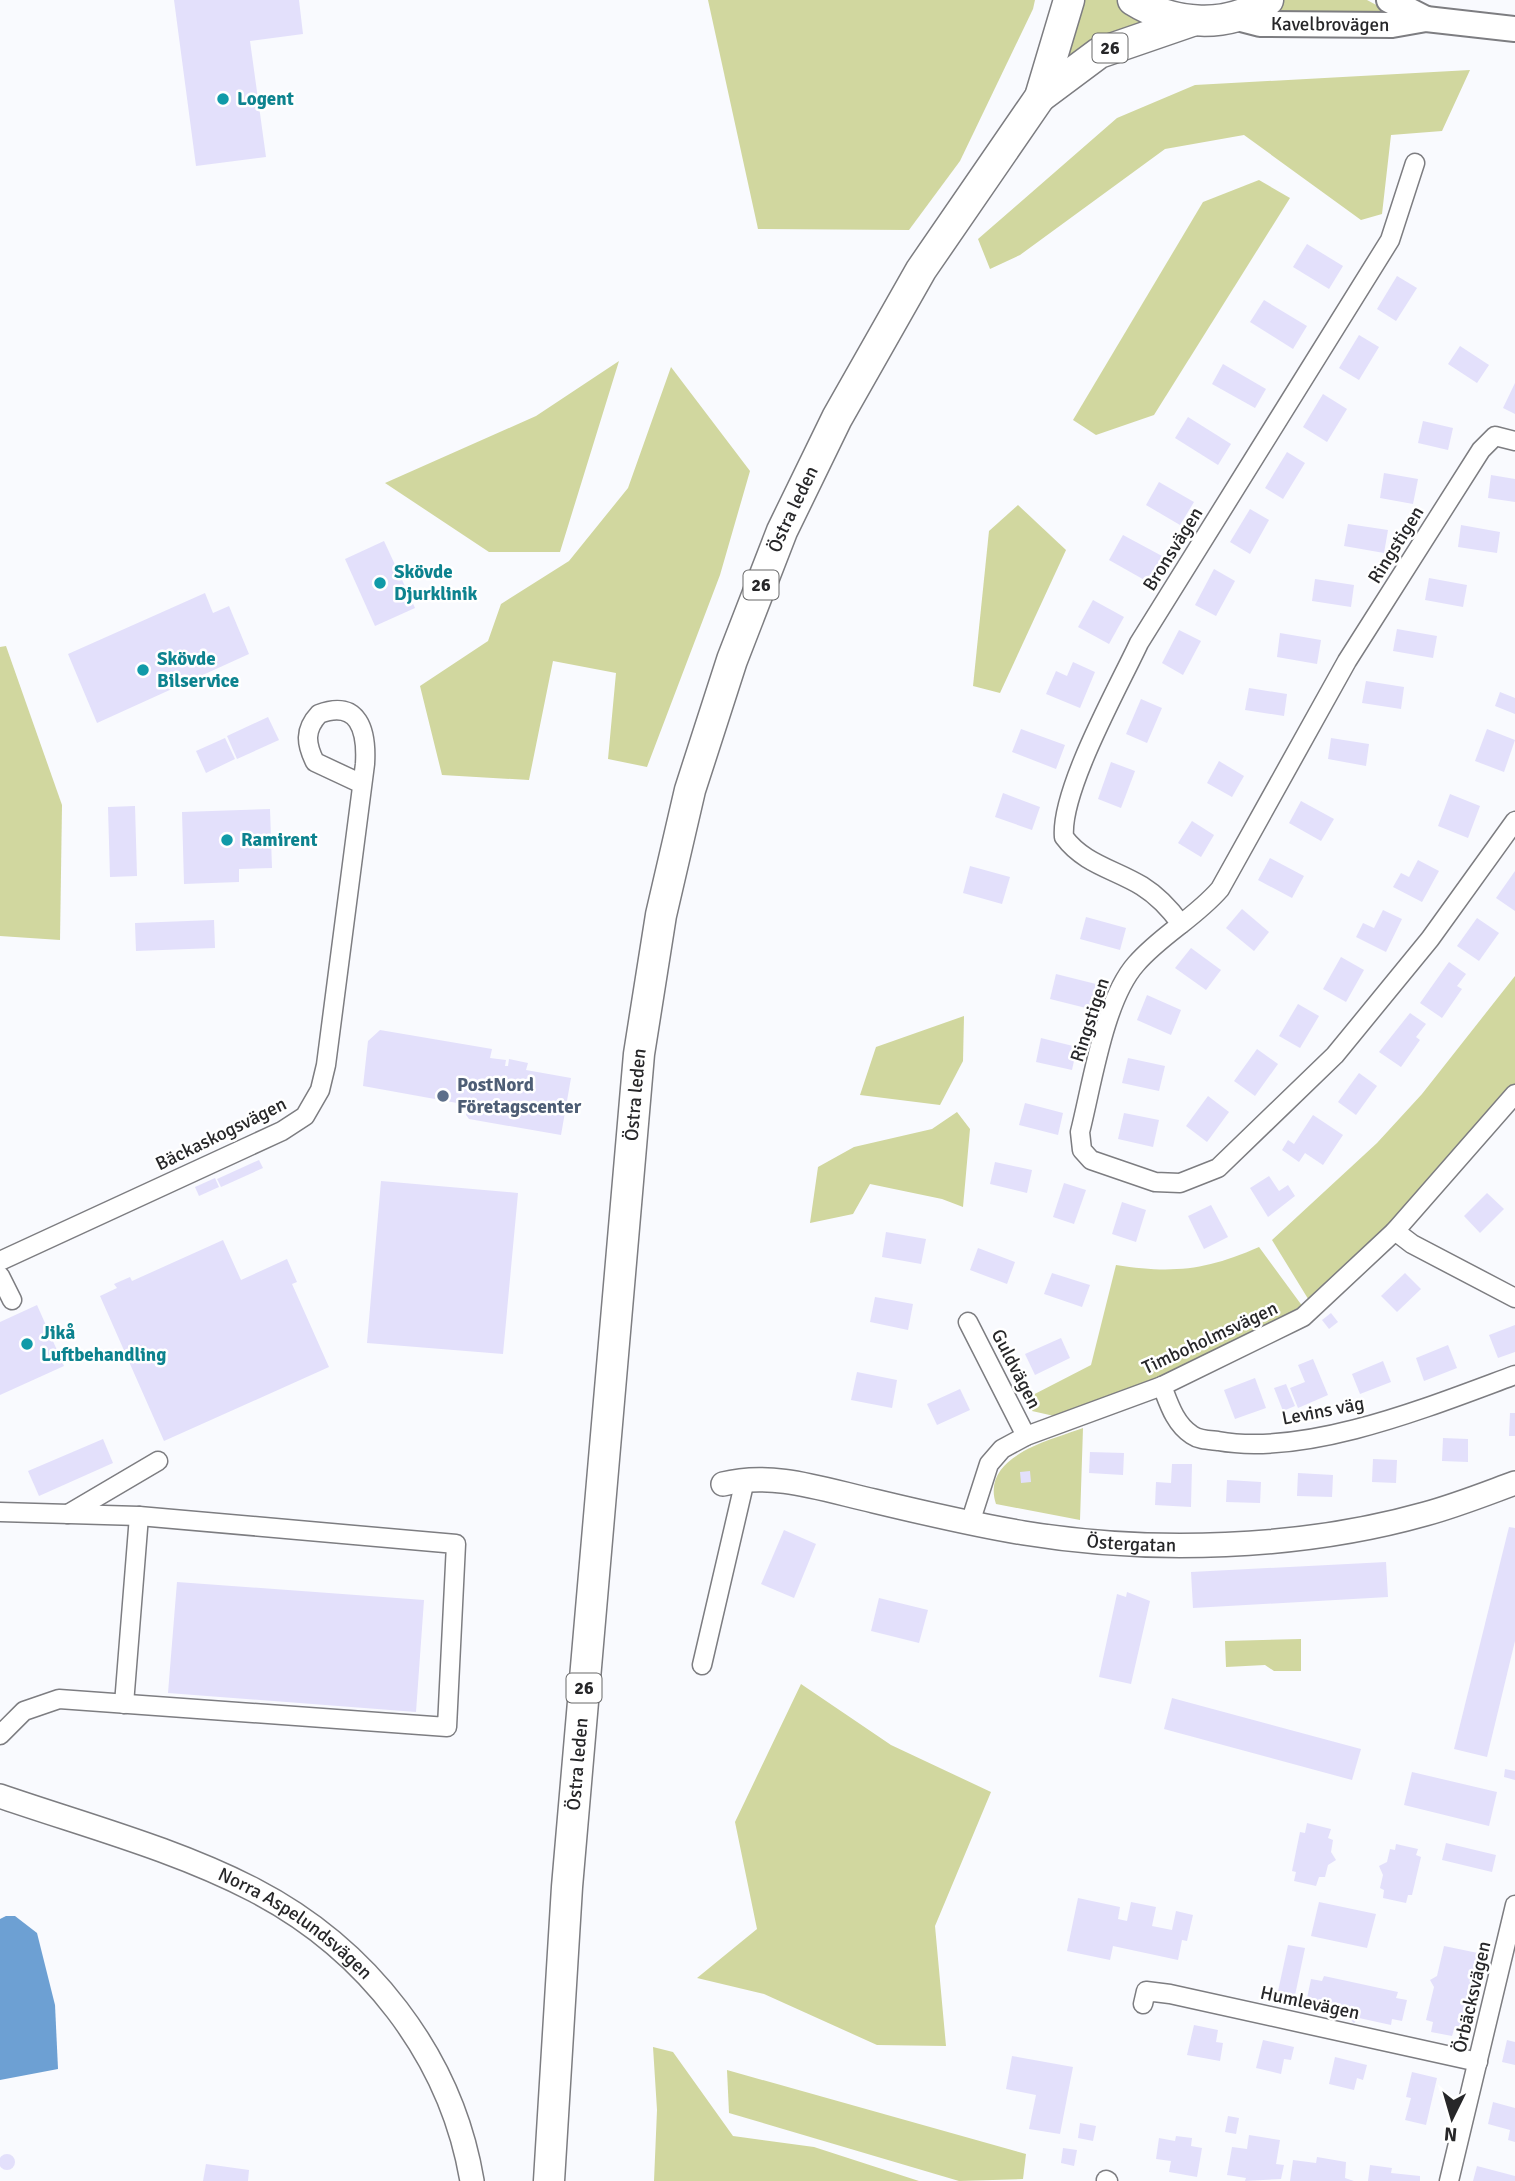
<svg xmlns="http://www.w3.org/2000/svg" width="1515" height="2181" font-family="Signika,sans-serif">
<style>
.green{fill:#d1d79f}
.water{fill:#6da0d3}
.building{fill:#e3e0fb}
.lines{fill:none;stroke-linecap:round;stroke-linejoin:round}
.minor-casing{stroke:#7d7d81;stroke-width:21}
.tertiary-casing{stroke:#7d7d81;stroke-width:26}
.secondary-casing{stroke:#7d7d81;stroke-width:28}
.trunk-casing{stroke:#7d7d81;stroke-width:33}
.minor{stroke:#fff;stroke-width:18}
.tertiary{stroke:#fff;stroke-width:23}
.secondary{stroke:#fff;stroke-width:24}
.trunk{stroke:#fff;stroke-width:30}
.culture-dot{fill:#0f9aa8;stroke:#fff;stroke-width:2.5}
.service-dot{fill:#5c6f8a;stroke:#fff;stroke-width:2.5}
.labels{text-anchor:middle;dominant-baseline:central;stroke-width:5;stroke-linejoin:round;paint-order:stroke}
.shield{fill:#fff;stroke:#686869;stroke-width:2}
.shield-label{font-size:18px;font-weight:bold;fill:#272729}
.street-label{font-size:19px;fill:#272729;stroke:#fff}
.culture-label{font-size:19px;font-weight:bold;fill:#0d838f;stroke:#fff;text-anchor:start}
.service-label{font-size:19px;font-weight:bold;fill:#4e5e75;stroke:#fff;text-anchor:start}
</style>
<rect width="100%" height="100%" fill="#f9fafe"/>
<g class="green">
<polygon points="708,0 1035,0 1033,9 960,161 909,230 758,229"/>
<polygon points="1080,0 1120,0 1164,24 1062,67"/>
<polygon points="1280,0 1367,0 1393,14 1259,17"/>
<polygon points="1470,70 1442,131 1391,135 1382,214 1361,220 1244,135 1165,149 1020,255 990,269 978,239 1117,118 1195,85"/>
<polygon points="1259,180 1290,198 1154,415 1096,435 1073,420 1203,202"/>
<polygon points="619,361 560,552 489,552 385,483 536,416"/>
<polygon points="671,367 750,471 720,575 647,767 608,759 616,673 553,661 529,780 442,775 420,686 488,641 501,604 569,561 628,488"/>
<polygon points="1018,505 1066,550 1000,693 973,686 989,531"/>
<polygon points="6,646 62,805 60,940 0,936 0,647"/>
<polygon points="1515,976 1515,1087 1375,1240 1310,1302 1272,1240 1377,1143 1422,1094"/>
<polygon points="964,1016 963,1061 940,1105 860,1095 876,1047"/>
<polygon points="957,1112 970,1129 963,1207 942,1199 870,1184 853,1214 810,1223 818,1167 854,1147 932,1129"/>
<path d="M1259,1247L1303,1307L1291,1316L1131,1391L1054,1416L1032,1411L1025,1399L1091,1365L1116,1265C1173,1274 1207,1270 1259,1247Z"/>
<path d="M1083,1428L1080,1520L996,1504C980,1456 1051,1440 1083,1428Z"/>
<polygon points="1301,1639 1301,1671 1274,1671 1265,1665 1226,1667 1225,1641"/>
<polygon points="801,1684 891,1745 991,1792 935,1926 946,2046 877,2045 764,1994 697,1978 757,1929 735,1822"/>
<polygon points="653,2047 673,2052 733,2136 814,2147 919,2181 654,2181 657,2110"/>
<polygon points="727,2070 1026,2154 1023,2179 959,2181 729,2113"/>
</g>
<polygon class="water" points="6,1916 15,1916 37,1933 55,2005 58,2069 0,2080 0,1919"/>
<g class="building">
<polygon points="174,0 299,0 303,34 250,41 266,157 196,166"/>
<polygon points="1307,244 1343,266 1329,289 1293,267"/>
<polygon points="1397,276 1417,288 1396,321 1377,309"/>
<polygon points="1264,300 1307,326 1293,349 1250,322"/>
<polygon points="1359,335 1379,347 1359,380 1339,368"/>
<polygon points="1460,346 1489,365 1477,383 1448,364"/>
<polygon points="1223,364 1266,389 1255,408 1212,384"/>
<polygon points="1515,383 1515,414 1503,408"/>
<polygon points="1323,394 1347,409 1327,442 1303,427"/>
<polygon points="1188,417 1231,444 1218,465 1175,438"/>
<polygon points="1423,421 1453,428 1448,450 1418,443"/>
<polygon points="1287,452 1305,463 1283,499 1265,488"/>
<polygon points="1384,473 1418,479 1413,504 1380,498"/>
<polygon points="1491,475 1515,479 1515,502 1488,498"/>
<polygon points="1159,482 1194,502 1180,525 1146,505"/>
<polygon points="1250,509 1269,520 1250,554 1230,542"/>
<polygon points="1348,524 1388,530 1384,553 1344,546"/>
<polygon points="1461,525 1500,532 1497,553 1458,547"/>
<polygon points="1123,535 1162,556 1148,582 1109,560"/>
<polygon points="384,541 415,608 375,626 345,559"/>
<polygon points="1214,569 1235,581 1216,616 1195,605"/>
<polygon points="1429,578 1467,585 1463,607 1425,600"/>
<polygon points="1315,579 1354,585 1351,607 1312,601"/>
<polygon points="205,593 213,613 229,606 249,654 97,723 68,654"/>
<polygon points="1093,600 1124,617 1109,644 1078,627"/>
<polygon points="1397,629 1437,636 1433,658 1393,651"/>
<polygon points="1179,630 1201,641 1183,675 1162,663"/>
<polygon points="1280,633 1321,640 1317,664 1277,657"/>
<polygon points="1073,662 1095,672 1080,708 1046,694 1056,671 1067,676"/>
<polygon points="1366,681 1404,687 1401,709 1362,703"/>
<polygon points="1249,688 1287,694 1284,716 1245,710"/>
<polygon points="1500,692 1515,698 1515,714 1495,706"/>
<polygon points="1141,699 1162,708 1147,743 1126,734"/>
<polygon points="268,717 279,740 237,759 227,736"/>
<polygon points="1021,729 1065,745 1056,769 1012,752"/>
<polygon points="1487,729 1515,740 1504,772 1475,761"/>
<polygon points="225,738 235,759 206,773 196,751"/>
<polygon points="1331,738 1369,744 1366,766 1328,759"/>
<polygon points="1219,761 1244,776 1232,797 1207,783"/>
<polygon points="1111,762 1135,771 1121,808 1098,799"/>
<polygon points="1003,793 1040,807 1032,830 995,817"/>
<polygon points="1450,794 1480,806 1468,838 1438,826"/>
<polygon points="1301,801 1334,819 1321,841 1289,823"/>
<polygon points="135,806 137,876 110,877 108,807"/>
<polygon points="270,809 272,868 239,869 239,882 184,884 182,812"/>
<polygon points="1192,821 1214,835 1201,857 1178,843"/>
<polygon points="1270,858 1304,876 1292,898 1258,880"/>
<polygon points="1418,860 1439,871 1422,902 1393,887 1401,873 1409,877"/>
<polygon points="970,866 1010,877 1002,904 963,893"/>
<polygon points="1515,871 1515,911 1496,898"/>
<polygon points="1242,909 1269,932 1254,951 1226,928"/>
<polygon points="1383,910 1402,919 1386,952 1356,937 1363,923 1374,928"/>
<polygon points="1086,917 1126,928 1120,950 1080,939"/>
<polygon points="1477,918 1499,933 1479,961 1457,946"/>
<polygon points="214,920 215,948 136,951 135,923"/>
<polygon points="1191,948 1221,970 1206,990 1175,968"/>
<polygon points="1341,957 1364,970 1346,1002 1323,989"/>
<polygon points="1449,962 1466,974 1457,986 1462,989 1442,1018 1420,1003"/>
<polygon points="1056,974 1096,984 1090,1009 1050,999"/>
<polygon points="1147,995 1181,1010 1171,1035 1137,1020"/>
<polygon points="1298,1004 1319,1016 1300,1048 1279,1036"/>
<polygon points="1410,1013 1426,1024 1416,1037 1420,1040 1401,1067 1379,1052"/>
<polygon points="380,1030 492,1049 490,1058 506,1060 505,1066 508,1066 509,1059 528,1063 526,1070 571,1078 561,1135 469,1119 466,1115 468,1105 363,1086 368,1041"/>
<polygon points="1041,1038 1077,1047 1072,1070 1036,1062"/>
<polygon points="1257,1049 1278,1064 1255,1096 1234,1081"/>
<polygon points="1128,1058 1165,1066 1159,1091 1122,1083"/>
<polygon points="1359,1073 1377,1086 1356,1115 1338,1102"/>
<polygon points="1208,1096 1229,1112 1207,1142 1186,1126"/>
<polygon points="1025,1103 1063,1113 1058,1135 1019,1125"/>
<polygon points="1124,1113 1159,1120 1153,1147 1118,1139"/>
<polygon points="1313,1115 1343,1135 1323,1165 1305,1153 1299,1162 1282,1150 1288,1140 1294,1144"/>
<polygon points="259,1160 263,1168 221,1187 217,1179"/>
<polygon points="995,1162 1032,1170 1027,1193 990,1184"/>
<polygon points="1269,1176 1279,1191 1288,1185 1295,1196 1268,1217 1250,1188"/>
<polygon points="215,1178 219,1187 199,1196 195,1187"/>
<polygon points="381,1181 518,1193 503,1354 367,1343"/>
<polygon points="1064,1183 1086,1190 1074,1224 1053,1217"/>
<polygon points="1487,1193 1504,1209 1480,1233 1464,1216"/>
<polygon points="1122,1202 1146,1210 1136,1242 1112,1234"/>
<polygon points="1211,1205 1228,1237 1204,1249 1188,1216"/>
<polygon points="886,1232 926,1239 921,1264 882,1257"/>
<polygon points="223,1240 241,1280 287,1259 297,1282 292,1284 329,1367 164,1441 100,1296 117,1288 114,1284 130,1277 132,1281"/>
<polygon points="978,1248 1015,1262 1007,1284 970,1270"/>
<polygon points="1052,1273 1090,1285 1082,1307 1044,1294"/>
<polygon points="1405,1273 1421,1289 1397,1312 1381,1296"/>
<polygon points="875,1297 913,1304 908,1330 870,1322"/>
<polygon points="37,1305 64,1366 0,1395 0,1322"/>
<polygon points="1331,1313 1338,1322 1329,1329 1322,1320"/>
<polygon points="1515,1325 1515,1352 1498,1358 1489,1335"/>
<polygon points="1061,1338 1070,1358 1035,1375 1025,1354"/>
<polygon points="1448,1345 1457,1368 1424,1381 1416,1358"/>
<polygon points="1313,1359 1328,1395 1298,1408 1290,1388 1305,1382 1298,1365"/>
<polygon points="1383,1361 1391,1382 1360,1394 1352,1374"/>
<polygon points="857,1372 897,1380 892,1408 851,1400"/>
<polygon points="1255,1378 1266,1408 1235,1419 1224,1390"/>
<polygon points="1286,1384 1295,1406 1283,1411 1274,1388"/>
<polygon points="960,1389 970,1410 937,1425 927,1404"/>
<polygon points="1510,1413 1515,1413 1515,1436 1509,1436"/>
<polygon points="1443,1438 1468,1439 1468,1462 1442,1461"/>
<polygon points="103,1439 113,1463 39,1496 28,1471"/>
<polygon points="1090,1452 1124,1453 1123,1475 1089,1473"/>
<polygon points="1373,1459 1397,1460 1396,1483 1372,1482"/>
<polygon points="1172,1464 1192,1464 1191,1507 1155,1505 1156,1482 1171,1483"/>
<polygon points="1030,1471 1031,1482 1021,1483 1020,1472"/>
<polygon points="1298,1473 1333,1475 1332,1497 1297,1496"/>
<polygon points="1227,1480 1261,1482 1260,1503 1226,1502"/>
<polygon points="1509,1527 1515,1528 1515,1641 1487,1757 1454,1749"/>
<polygon points="784,1530 816,1544 794,1598 761,1584"/>
<polygon points="1386,1562 1388,1597 1193,1608 1191,1572"/>
<polygon points="177,1582 424,1600 416,1712 168,1693"/>
<polygon points="1127,1592 1150,1601 1131,1684 1099,1677 1117,1594 1126,1597"/>
<polygon points="879,1598 928,1610 919,1643 871,1631"/>
<polygon points="1172,1698 1361,1749 1352,1780 1164,1729"/>
<polygon points="1505,1769 1515,1771 1515,1780 1504,1777"/>
<polygon points="1412,1772 1497,1792 1489,1826 1404,1805"/>
<polygon points="1307,1823 1331,1829 1328,1838 1333,1840 1331,1852 1336,1860 1328,1865 1325,1877 1319,1877 1316,1886 1294,1881 1296,1872 1292,1871 1300,1832 1305,1833"/>
<polygon points="1446,1843 1496,1855 1492,1872 1442,1860"/>
<polygon points="1396,1844 1418,1849 1416,1855 1421,1857 1412,1895 1408,1895 1406,1903 1383,1898 1384,1890 1380,1888 1383,1875 1379,1866 1387,1862 1390,1849 1395,1850"/>
<polygon points="1078,1898 1120,1907 1118,1919 1127,1921 1131,1902 1156,1907 1152,1926 1172,1930 1176,1911 1193,1915 1187,1941 1182,1940 1178,1960 1113,1946 1110,1960 1067,1951"/>
<polygon points="1319,1902 1376,1914 1367,1948 1311,1936"/>
<polygon points="1288,1945 1305,1948 1294,2000 1277,1996"/>
<polygon points="1444,1946 1478,1953 1461,2027 1455,2026 1452,2036 1431,2032 1433,2022 1426,2020 1434,1987 1430,1980 1437,1976"/>
<polygon points="1324,1976 1398,1992 1396,1998 1407,2000 1402,2021 1392,2019 1391,2025 1359,2018 1354,2023 1347,2016 1316,2010 1317,2005 1306,2003 1311,1979 1322,1981"/>
<polygon points="1194,2025 1218,2030 1216,2042 1223,2043 1220,2061 1187,2055"/>
<polygon points="1263,2040 1294,2047 1291,2060 1284,2059 1281,2074 1256,2068"/>
<polygon points="1507,2040 1515,2042 1515,2065 1502,2062"/>
<polygon points="1012,2056 1073,2067 1060,2134 1029,2129 1036,2095 1006,2089"/>
<polygon points="1335,2057 1367,2065 1363,2080 1357,2078 1354,2090 1329,2084"/>
<polygon points="1412,2072 1437,2078 1426,2125 1405,2120 1411,2098 1406,2097"/>
<polygon points="1493,2102 1515,2108 1515,2142 1508,2140 1510,2130 1488,2124"/>
<polygon points="1228,2116 1239,2118 1236,2134 1225,2132"/>
<polygon points="1080,2123 1096,2126 1093,2141 1078,2138"/>
<polygon points="1249,2135 1280,2140 1276,2164 1284,2165 1281,2179 1245,2181 1246,2178 1227,2175 1232,2147 1247,2149"/>
<polygon points="1176,2136 1192,2138 1191,2146 1202,2148 1197,2177 1169,2172 1171,2161 1156,2159 1159,2138 1175,2141"/>
<polygon points="1063,2148 1077,2150 1074,2166 1061,2163"/>
<circle cx="7" cy="2162" r="8"/>
<polygon points="1317,2157 1346,2162 1345,2178 1354,2181 1290,2181 1293,2160 1316,2163"/>
<polygon points="206,2164 249,2170 248,2181 203,2181"/>
<polygon points="1370,2165 1392,2168 1391,2173 1420,2176 1420,2181 1368,2181"/>
<polygon points="1477,2166 1515,2176 1515,2181 1473,2181"/>
</g>
<g class="lines">
<g class="minor-casing">
<g id="minor">
<path d="M1515,441L1495,436L1481,450L1347,661L1220,889C1195,918 1161,935 1136,964C1104,1000 1092,1085 1080,1132L1082,1150L1091,1160L1155,1182L1180,1183L1218,1168L1335,1055L1430,939L1515,821"/>
<path d="M1181,924C1170,909 1158,896 1142,886C1114,869 1084,864 1064,837C1060,791 1118,688 1139,643L1390,240L1415,163"/>
<polyline points="1395,1231 1412,1244 1515,1298"/>
<path d="M0,1261L282,1131L305,1116L320,1090L326,1065L365,764C367,731 359,699 319,714C304,730 306,744 315,762L362,784"/>
<polyline points="0,1276 12,1300"/>
<polyline points="968,1322 1026,1436"/>
<path d="M1162,1386C1169,1404 1175,1424 1192,1435C1199,1440 1209,1440 1218,1441C1307,1457 1431,1406 1515,1375"/>
<polyline points="0,1512 139,1516 456,1544 447,1727 59,1699 24,1711 0,1735"/>
<polyline points="68,1514 158,1461"/>
<polyline points="970,1523 989,1464 1002,1449 1026,1436 1162,1386 1303,1317 1395,1231 1515,1094"/>
<polyline points="702,1665 745,1480"/>
<polyline points="124,1704 139,1516"/>
<polyline points="1143,2004 1146,1991 1170,1994 1478,2062"/>
<polyline points="1106,2180 1108,2181"/>
<polyline points="1449,2181 1515,1905"/>
</g>
</g>
<g class="tertiary-casing">
<g id="tertiary">
<path id="s1" d="M723,1484C773,1471 825,1490 874,1501C924,1513 974,1525 1024,1533C1151,1554 1301,1549 1425,1514C1455,1506 1485,1494 1515,1483"/>
<path id="s2" d="M0,1796C84,1825 175,1849 254,1890C366,1948 451,2055 472,2181"/>
</g>
</g>
<g class="secondary-casing">
<g id="secondary">
<polyline points="1389,0 1426,19"/>
<path id="s3" d="M1233,17L1260,24L1392,25L1426,19L1515,29"/>
</g>
</g>
<g class="trunk-casing">
<g id="trunk">
<path d="M1133,0C1173,25 1229,30 1268,0"/>
<polyline points="1040,97 1099,53 1192,21"/>
<path id="s4" d="M549,2181L567,1887L639,1054L661,915L690,790L732,660L782,531L837,418L921,270L1040,97L1069,0"/>
</g>
</g>
<use href="#minor" class="minor"/>
<use href="#tertiary" class="tertiary"/>
<use href="#secondary" class="secondary"/>
<use href="#trunk" class="trunk"/>
</g>
<g class="culture-dot">
<circle cx="223" cy="99" r="7"/>
<circle cx="380" cy="583" r="7"/>
<circle cx="143" cy="670" r="7"/>
<circle cx="227" cy="840" r="7"/>
<circle cx="27" cy="1344" r="7"/>
</g>
<circle class="service-dot" cx="443" cy="1096" r="7"/>
<g class="labels">
<g class="shield">
<rect x="1092.5" y="33.5" width="35" height="29" rx="5"/>
<rect x="743.5" y="570.5" width="35" height="29" rx="5"/>
<rect x="566.5" y="1673.5" width="35" height="29" rx="5"/>
</g>
<g class="shield-label">
<text x="1110" y="48">26</text>
<text x="761" y="585">26</text>
<text x="584" y="1688">26</text>
</g>
<g class="street-label">
<text stroke="none"><textPath href="#s3" startOffset="98">Kavelbrovägen</textPath></text>
<text stroke="none"><textPath href="#s4" startOffset="1699">Östra leden</textPath></text>
<text transform="translate(1396 545) rotate(-58)">Ringstigen</text>
<text transform="translate(1173 549) rotate(-58)">Bronsvägen</text>
<text transform="translate(1090 1020) rotate(-72)">Ringstigen</text>
<text stroke="none"><textPath href="#s4" startOffset="1090">Östra leden</textPath></text>
<text transform="translate(221 1134) rotate(-26)">Bäckaskogsvägen</text>
<text transform="translate(1210 1338) rotate(-25)">Timboholmsvägen</text>
<text transform="translate(1016 1369) rotate(63)">Guldvägen</text>
<text transform="translate(1323 1411) rotate(-11)">Levins väg</text>
<text stroke="none"><textPath href="#s1" startOffset="415">Östergatan</textPath></text>
<text stroke="none"><textPath href="#s4" startOffset="418">Östra leden</textPath></text>
<text stroke="none"><textPath href="#s2" startOffset="324">Norra Aspelundsvägen</textPath></text>
<text transform="translate(1472 1997) rotate(-77)">Örbäcksvägen</text>
<text transform="translate(1310 2003) rotate(12)">Humlevägen</text>
</g>
<g class="culture-label">
<text x="237" y="99">Logent</text>
<text x="394" y="572">Skövde<tspan x="394" dy="22">Djurklinik</tspan></text>
<text x="157" y="659">Skövde<tspan x="157" dy="22">Bilservice</tspan></text>
<text x="241" y="840">Ramirent</text>
<text x="41" y="1333">Jikå<tspan x="41" dy="22">Luftbehandling</tspan></text>
</g>
<g class="service-label">
<text x="457" y="1085">PostNord<tspan x="457" dy="22">Företagscenter</tspan></text>
</g>
</g>
<g transform="translate(1452 2118) rotate(185)" stroke="#ffffff" stroke-width="5" paint-order="stroke">
<path d="M0-5L12 26L0 18L-12 26Z" fill="#272729"/>
<text y="-10" font-size="19" font-weight="bold" text-anchor="middle" fill="#272729">N</text>
</g>
</svg>
